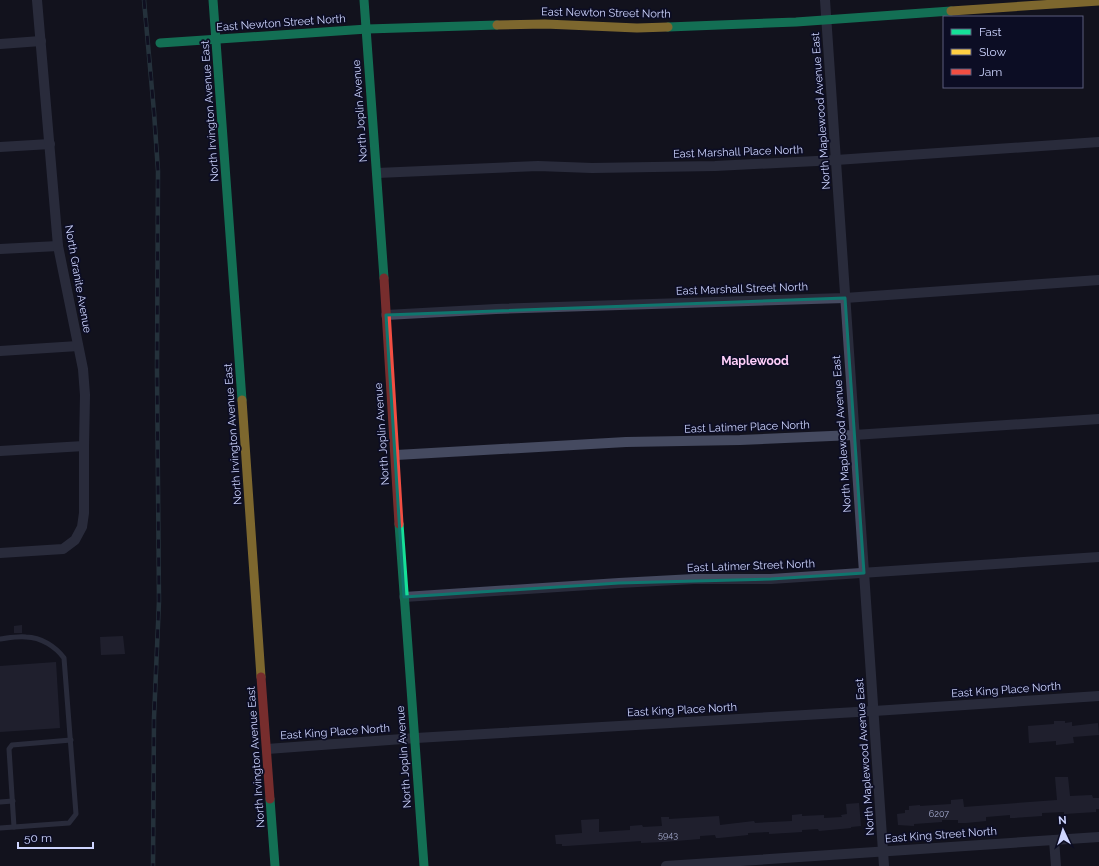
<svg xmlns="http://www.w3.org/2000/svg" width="1099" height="866" font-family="Raleway,sans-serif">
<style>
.building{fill:#2f3041}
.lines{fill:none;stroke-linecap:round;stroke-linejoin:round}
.lane{stroke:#454a60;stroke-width:5}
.street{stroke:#454a60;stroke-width:10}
.fast{stroke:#16e098;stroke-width:9}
.slow{stroke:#ffcf43;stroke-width:9}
.jam{stroke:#f24e42;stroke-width:9}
.rail-casing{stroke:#3b5760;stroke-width:4.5}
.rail{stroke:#0c0d24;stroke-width:3;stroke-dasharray:9;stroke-linecap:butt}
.marked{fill:none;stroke:#0f766e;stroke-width:3;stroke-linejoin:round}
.labels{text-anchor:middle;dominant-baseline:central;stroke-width:3.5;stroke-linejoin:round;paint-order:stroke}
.number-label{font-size:9px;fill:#a6acd0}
.street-label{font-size:11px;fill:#ced5ff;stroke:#0c0d24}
.neighbourhood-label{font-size:12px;font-weight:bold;fill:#ffd0fa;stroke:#0c0d24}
</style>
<rect width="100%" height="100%" fill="#12121e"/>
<g class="building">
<polygon points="22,625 22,633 14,633 14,626"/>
<polygon points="123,636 125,654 101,655 100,637"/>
<polygon points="56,662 60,728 0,732 0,666"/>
<polygon points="1054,721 1065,721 1065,723 1072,722 1072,726 1098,723 1099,735 1073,737 1074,743 1056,745 1056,741 1029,743 1028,726 1054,724"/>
<polygon points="1055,777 1068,777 1070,796 1092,795 1093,798 1099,798 1099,809 1096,809 1096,812 1064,814 1064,812 1042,813 1042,816 1014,818 1010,818 1010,815 986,817 986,821 966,823 958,823 958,820 942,820 942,822 914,824 914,826 898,825 897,814 905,813 905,810 909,810 909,806 920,805 920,806 951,804 951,800 963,799 964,807 1057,800"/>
<polygon points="859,803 861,826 851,827 851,828 819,831 818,829 802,830 802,832 769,834 769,832 748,833 748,835 719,838 716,838 715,835 700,836 700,839 663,842 641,843 641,841 566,846 562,846 562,844 556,844 555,835 582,833 581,820 599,819 599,832 630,830 630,826 642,825 643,827 662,826 661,817 669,817 669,819 719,816 720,825 754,821 755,823 792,821 792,815 802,814 802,816 824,815 824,818 842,817 841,815 847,814 846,804"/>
</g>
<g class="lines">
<g class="lane">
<path d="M0,639C8,638 18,636 26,637C41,637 56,647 64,658L76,814L69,823L0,828"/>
<polyline points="0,802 13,801"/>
<polyline points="14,827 9,749 12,745 71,740"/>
</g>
<g class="street">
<polyline points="825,0 884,866"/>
<polyline points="0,44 41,41"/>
<polyline points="0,147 50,144"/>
<polyline points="377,173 538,166 592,168 715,166 836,160 1099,142"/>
<polyline points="0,249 58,246"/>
<polyline points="386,315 496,309 845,298 1099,280"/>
<polyline points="0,351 78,346"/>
<polyline points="0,451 84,446"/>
<polyline points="396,455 626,442 740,440 854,435 1099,419"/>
<polyline points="0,553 63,549 75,540 82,527 84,513 84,446 85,395 83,369 58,246 37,0"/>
<polyline points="404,597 619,583 694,579 771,579 1099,557"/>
<polyline points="267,749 416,738 874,711 1099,696"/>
<polyline points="1054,840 1056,866"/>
<polyline points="666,866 1099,837"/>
</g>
<g class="fast">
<polyline points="213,0 242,400"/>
<polyline points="364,0 384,278"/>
<polyline points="668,27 796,22 951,11"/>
<polyline points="160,43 367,29 497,25"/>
<polyline points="399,524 424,866"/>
<polyline points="270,799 275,866"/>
</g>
<g class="slow">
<polyline points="951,11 1099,1"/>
<polyline points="497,25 545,24 637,28 668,27"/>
<polyline points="242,400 261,677"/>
</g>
<g class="jam">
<polyline points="384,278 399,524"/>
<polyline points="261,677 270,799"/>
</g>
<g class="rail-casing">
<polyline id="rail" points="144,0 154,112 158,171 157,371 159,601 154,718 153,866"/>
</g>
<use href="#rail" class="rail"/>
</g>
<path d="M0 0H1099V866H0ZM845,298L864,573L771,579L619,583L404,597L386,315Z" fill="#12121e" fill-opacity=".55" fill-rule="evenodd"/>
<path class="marked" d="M845,298L864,573L771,579L619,583L404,597L386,315Z"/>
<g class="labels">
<g class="number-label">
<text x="939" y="814">6207</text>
<text x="668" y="835">5943</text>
</g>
<g class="street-label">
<text transform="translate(606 13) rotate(1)">East Newton Street North</text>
<text transform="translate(281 23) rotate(-4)">East Newton Street North</text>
<text transform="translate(210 111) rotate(-94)">North Irvington Avenue East</text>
<text transform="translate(360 111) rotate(-94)">North Joplin Avenue</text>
<text transform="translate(821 111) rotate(-94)">North Maplewood Avenue East</text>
<text transform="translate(738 152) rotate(-2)">East Marshall Place North</text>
<text transform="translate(78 279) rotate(80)">North Granite Avenue</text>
<text transform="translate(742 289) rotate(-2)">East Marshall Street North</text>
<text transform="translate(747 427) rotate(-2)">East Latimer Place North</text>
<text transform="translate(233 434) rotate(-94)">North Irvington Avenue East</text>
<text transform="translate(382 434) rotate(-94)">North Joplin Avenue</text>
<text transform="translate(842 434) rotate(-94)">North Maplewood Avenue East</text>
<text transform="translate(751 566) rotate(-2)">East Latimer Street North</text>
<text transform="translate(1006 690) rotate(-4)">East King Place North</text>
<text transform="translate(682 710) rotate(-3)">East King Place North</text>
<text transform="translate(335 732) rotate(-4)">East King Place North</text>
<text transform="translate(256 757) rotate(-94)">North Irvington Avenue East</text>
<text transform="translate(404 757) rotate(-94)">North Joplin Avenue</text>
<text transform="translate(865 757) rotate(-94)">North Maplewood Avenue East</text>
<text transform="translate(941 835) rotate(-4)">East King Street North</text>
</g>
<g class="neighbourhood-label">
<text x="755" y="361">Maplewood</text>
</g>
</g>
<rect x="943" y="16" width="140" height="72" fill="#0c0d24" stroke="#5a5d7c"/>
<rect x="951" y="29" width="20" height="6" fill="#16e098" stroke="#5a5d7c"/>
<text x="979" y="36" font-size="12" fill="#ced5ff">Fast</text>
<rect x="951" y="49" width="20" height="6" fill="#ffcf43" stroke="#5a5d7c"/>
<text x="979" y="56" font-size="12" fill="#ced5ff">Slow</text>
<rect x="951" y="69" width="20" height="6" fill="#f24e42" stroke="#5a5d7c"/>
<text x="979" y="76" font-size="12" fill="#ced5ff">Jam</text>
<g transform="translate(1063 830) rotate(356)" stroke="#0c0d24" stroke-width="3" paint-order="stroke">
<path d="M0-3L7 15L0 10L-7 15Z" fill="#ced5ff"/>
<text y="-6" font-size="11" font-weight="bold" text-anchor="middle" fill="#ced5ff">N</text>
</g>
<path d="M18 842v6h75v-6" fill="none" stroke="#ced5ff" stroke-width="2"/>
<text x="24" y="842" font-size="12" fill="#ced5ff" stroke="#0c0d24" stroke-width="3" paint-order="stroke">50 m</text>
</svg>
